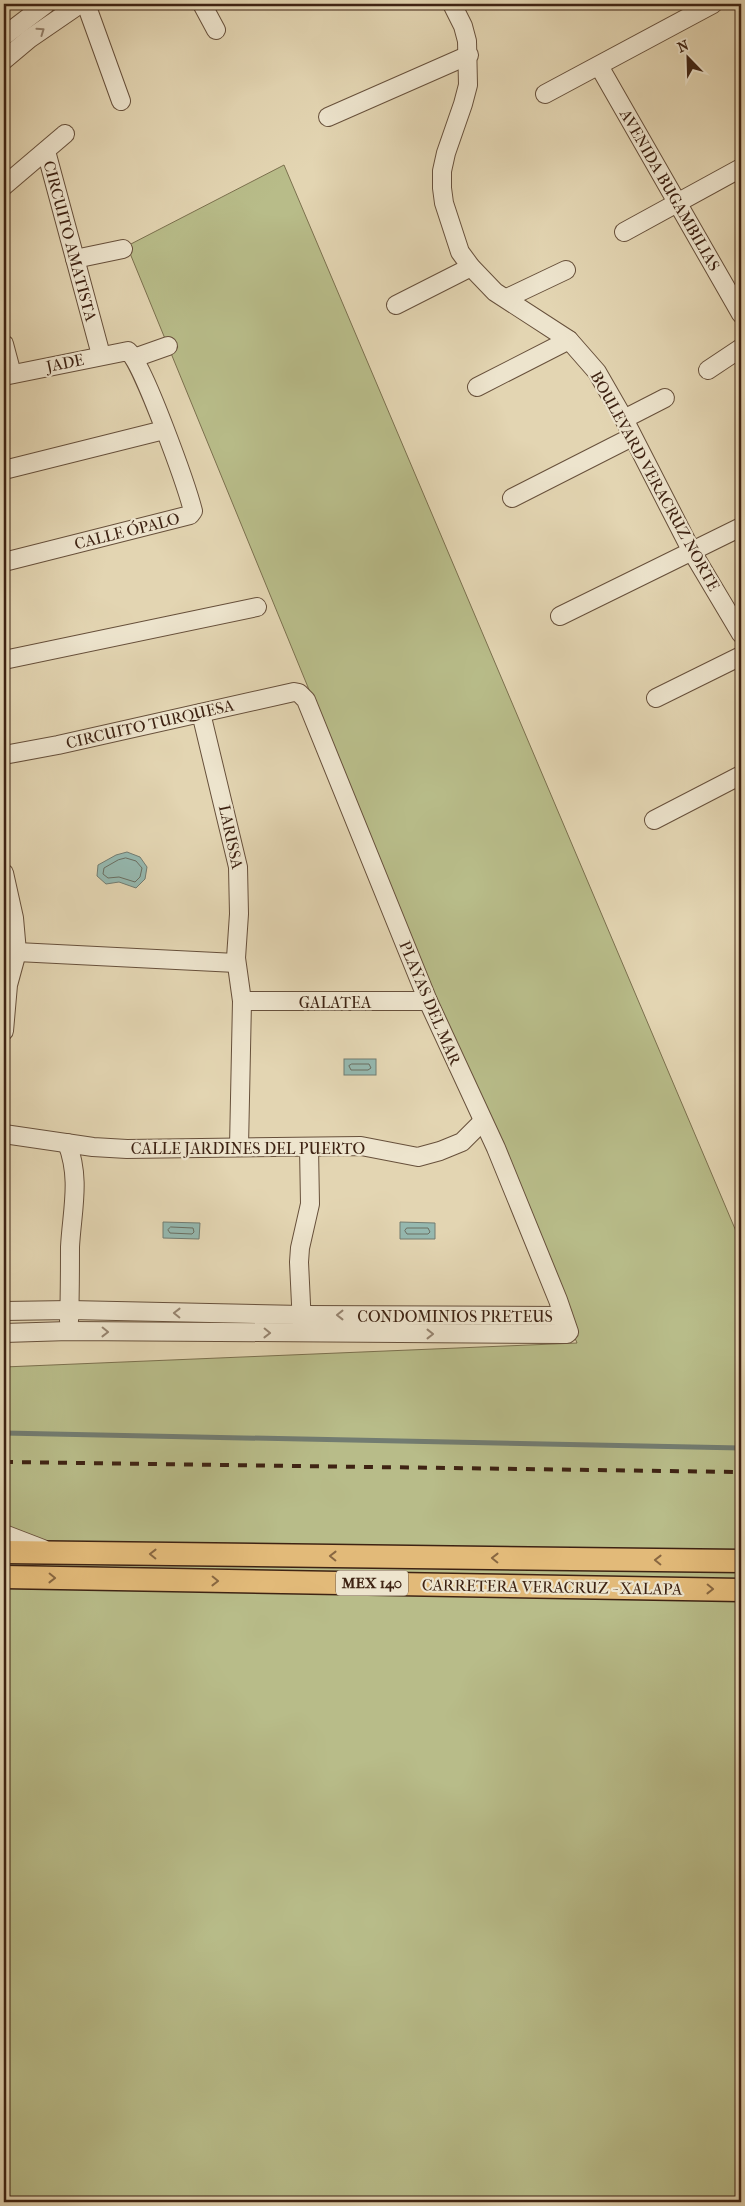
<svg xmlns="http://www.w3.org/2000/svg" width="745" height="2206" font-family="'IM FELL French Canon',serif">
<style>
.green{fill:#b8bc89;stroke:#7b704e}
.water{fill:#95b8af;stroke:#727c71}
.lines{fill:none;stroke-linecap:round;stroke-linejoin:round}
.shore{stroke:#6a6e61;stroke-width:1}
.stream{stroke:#727c71;stroke-width:5}
.minor-casing{stroke:#67503b;stroke-width:20}
.major-casing{stroke:#3e2313;stroke-width:25}
.minor{stroke:#ede4cd;stroke-width:18}
.major{stroke:#e2ba79;stroke-width:22}
.rail{stroke:#3e2313;stroke-width:4;stroke-dasharray:9 9;stroke-linecap:butt}
.oneway{stroke:#968470}
.oneway2{stroke:#886741}
.labels{text-anchor:middle;dominant-baseline:central;stroke-width:4.5;stroke-linejoin:round;paint-order:stroke}
.shield{fill:#ede4cd;stroke:#725d4b;stroke-width:1}
.shield-label{font-size:15px;font-weight:bold;fill:#3e2313}
.street-label{font-size:16px;fill:#3e2313;stroke:#ede4cd}
</style>
<rect width="100%" height="100%" fill="#e3d5b2"/>
<filter id="stains"><feTurbulence type="fractalNoise" baseFrequency=".004" numOctaves="4"/><feColorMatrix values="0 0 0 0 .2 0 0 0 0 .09 0 0 0 0 .02 0 0 0 .5 -.17"/></filter>
<radialGradient id="worn" r=".72"><stop offset=".6" stop-color="#630" stop-opacity="0"/><stop offset="1" stop-color="#630" stop-opacity=".3"/></radialGradient>
<polygon class="green" points="284,165 741,1243 741,2202 4,2202 4,1367 577,1343 127,246"/>
<g class="water">
<polygon points="127,852 140,857 147,867 145,879 136,888 119,882 106,884 97,876 98,865 116,855"/>
<rect x="344" y="1059" width="32" height="16"/>
<polygon points="163,1222 200,1223 199,1239 163,1238"/>
<polygon points="400,1222 435,1223 435,1239 400,1239"/>
</g>
<g class="lines">
<g class="shore">
<polygon points="126,858 136,861 142,868 140,877 135,882 119,877 108,878 103,874 104,868 118,860"/>
<polygon points="352,1064 369,1064 371,1068 368,1070 351,1070 349,1066"/>
<polygon points="171,1227 193,1228 194,1232 192,1234 170,1233 168,1230"/>
<polygon points="407,1228 428,1228 430,1232 428,1234 407,1234 405,1231"/>
</g>
<polyline class="stream" points="4,1433 741,1448"/>
<g class="minor-casing">
<g id="minor">
<polyline points="86,4 121,101"/>
<polyline points="202,4 216,30"/>
<polyline points="452,4 463,26 467,41 468,85 463,104 446,153 442,171 442,188 444,203 460,252 471,267 495,292 569,340 597,372 624,419 691,550 741,634"/>
<polyline points="4,36 46,4"/>
<polyline points="4,60 29,39 80,4"/>
<polyline points="599,66 741,314"/>
<polyline points="545,94 713,4"/>
<polyline points="328,117 469,55"/>
<polyline points="46,151 101,355"/>
<polyline points="4,186 65,134"/>
<polyline points="624,232 741,168"/>
<polyline points="75,259 123,249"/>
<polyline points="507,298 566,270"/>
<polyline points="396,305 471,267"/>
<polyline points="4,344 12,374"/>
<polyline points="134,358 168,346"/>
<polyline points="708,370 741,348"/>
<path d="M4,376L128,351C143,363 187,487 193,511L190,515L4,562"/>
<polyline points="477,387 569,340"/>
<polyline points="624,419 665,398"/>
<polyline points="4,470 164,430"/>
<polyline points="512,498 632,437"/>
<polyline points="560,616 741,527"/>
<polyline points="4,660 257,607"/>
<polyline points="656,698 741,656"/>
<polyline points="201,713 238,867 239,914 236,958 242,1001 239,1147"/>
<polyline points="4,755 58,745 294,692 299,693 306,700 428,1001 496,1148 558,1300 569,1332 567,1334 69,1331 4,1333"/>
<polyline points="654,820 741,775"/>
<polyline points="4,873 14,918 17,952 8,985 4,1031"/>
<polyline points="17,952 236,963"/>
<polyline points="242,1001 428,1001"/>
<polyline points="4,1134 93,1147 127,1149 361,1146 418,1157 440,1151 462,1142 482,1122"/>
<path d="M67,1143C81,1179 72,1210 70,1247C70,1272 70,1296 69,1321"/>
<polyline points="4,1311 70,1310 302,1315 563,1316"/>
<polyline points="302,1325 299,1262 300,1248 310,1204 309,1147"/>
<polyline points="4,1534 43,1549"/>
</g>
</g>
<g class="major-casing">
<g id="major">
<polyline points="4,1552 741,1561"/>
<polyline points="4,1577 741,1590"/>
</g>
</g>
<use href="#minor" class="minor"/>
<use href="#major" class="major"/>
<polyline class="rail" points="4,1462 741,1472"/>
</g>
<defs><path id="oneway-chevron" d="M-2-3.5L2.5 0L-2 3.5" fill="none" stroke-width="1.6" stroke-linecap="round" stroke-linejoin="round" transform="scale(1.25)"/></defs>
<g class="oneway">
<use href="#oneway-chevron" transform="translate(41 31) rotate(-35)"/>
<use href="#oneway-chevron" transform="translate(177 1313) rotate(-179)"/>
<use href="#oneway-chevron" transform="translate(340 1315) rotate(-180)"/>
<use href="#oneway-chevron" transform="translate(105 1332) rotate(1)"/>
<use href="#oneway-chevron" transform="translate(267 1333) rotate(1)"/>
<use href="#oneway-chevron" transform="translate(430 1334)"/>
</g>
<g class="oneway2">
<use href="#oneway-chevron" transform="translate(153 1554) rotate(-179)"/>
<use href="#oneway-chevron" transform="translate(333 1556) rotate(-179)"/>
<use href="#oneway-chevron" transform="translate(495 1558) rotate(-179)"/>
<use href="#oneway-chevron" transform="translate(658 1560) rotate(-179)"/>
<use href="#oneway-chevron" transform="translate(52 1578) rotate(1)"/>
<use href="#oneway-chevron" transform="translate(215 1581) rotate(1)"/>
<use href="#oneway-chevron" transform="translate(710 1589) rotate(1)"/>
</g>
<g class="labels">
<rect class="shield" x="336" y="1570.5" width="72" height="25" rx="4"/>
<g class="shield-label">
<text x="372" y="1583">MEX 140</text>
</g>
<g class="street-label">
<text transform="translate(670 190) rotate(60)">AVENIDA BUGAMBILIAS</text>
<text transform="translate(70 241) rotate(75)">CIRCUITO AMATISTA</text>
<text transform="translate(65 363) rotate(-12)">JADE</text>
<text transform="translate(655 481) rotate(61)">BOULEVARD VERACRUZ NORTE</text>
<text transform="translate(127 531) rotate(-14)">CALLE ÓPALO</text>
<text transform="translate(150 724) rotate(-13)">CIRCUITO TURQUESA</text>
<text transform="translate(231 837) rotate(78)">LARISSA</text>
<text x="335" y="1002">GALATEA</text>
<text transform="translate(430 1003) rotate(67)">PLAYAS DEL MAR</text>
<text x="248" y="1148">CALLE JARDINES DEL PUERTO</text>
<text x="455" y="1316">CONDOMINIOS PRETEUS</text>
<text transform="translate(552 1587) rotate(1)">CARRETERA VERACRUZ - XALAPA</text>
</g>
</g>
<rect width="745" height="2206" fill="none" stroke="#e3d5b2" stroke-width="20"/>
<rect x="5" y="5" width="735" height="2196" fill="none" stroke="#3e2313" stroke-width="2.5"/>
<rect x="10" y="10" width="725" height="2186" fill="none" stroke="#3e2313"/>
<g transform="translate(688 58) rotate(337)" stroke="#ede4cd" stroke-width="4" paint-order="stroke">
<path d="M0-4L9 19L0 12L-9 19Z" fill="#3e2313"/>
<text y="-8" font-size="14" font-weight="bold" text-anchor="middle" fill="#3e2313">N</text>
</g>
<rect width="100%" height="100%" filter="url(#stains)"/>
<rect width="100%" height="100%" fill="url(#worn)"/>
</svg>
